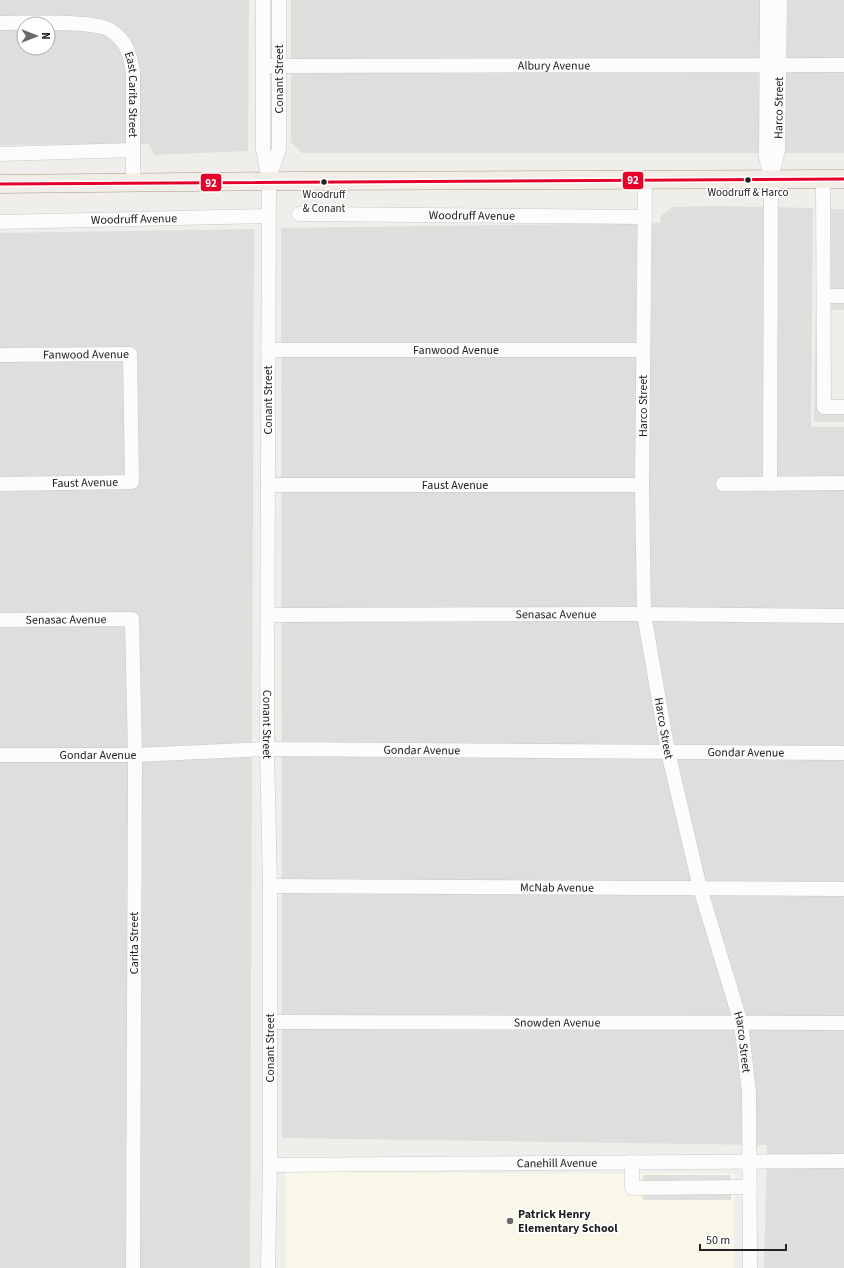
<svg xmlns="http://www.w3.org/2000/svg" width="844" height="1268" font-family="'Source Sans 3',sans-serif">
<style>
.residential{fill:#dfdedc;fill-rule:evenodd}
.education{fill:#f8f7e8}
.parking{fill:#e0dfde}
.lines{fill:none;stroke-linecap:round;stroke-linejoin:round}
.minor-casing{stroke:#c9c8c7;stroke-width:15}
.major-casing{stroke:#a79c86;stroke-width:19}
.minor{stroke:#fdfcfc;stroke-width:14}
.major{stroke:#f3ede7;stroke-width:18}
.bus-1-casing{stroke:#fff;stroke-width:6}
.bus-1{stroke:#e4002b;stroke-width:3}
.bus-dot{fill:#222;stroke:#fff;stroke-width:1.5}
.poi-dot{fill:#6a6968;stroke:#fff;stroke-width:1.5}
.labels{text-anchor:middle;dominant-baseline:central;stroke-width:3.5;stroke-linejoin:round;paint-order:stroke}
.bus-label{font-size:11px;fill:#222;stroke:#fff}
.street-label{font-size:12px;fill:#222;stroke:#fff}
.poi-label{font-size:12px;font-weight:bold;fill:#222;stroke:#fff;text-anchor:start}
.line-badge{stroke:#fff;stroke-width:1.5}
.badge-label{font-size:11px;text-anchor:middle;font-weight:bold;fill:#fff}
</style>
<rect width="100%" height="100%" fill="#f0eeeb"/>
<g class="residential">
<path d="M0,0H249L248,151L154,155L149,144L0,145ZM24,24H48V48H24Z"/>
<polygon points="291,0 844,0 844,153 302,153 291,142"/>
<polygon points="714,206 813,208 811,427 844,427 844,1268 764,1268 767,1145 282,1138 281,228 660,223 661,216 672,207"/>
<polygon points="254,229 250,1268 0,1268 0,233"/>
</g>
<polygon class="education" points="286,1172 734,1174 734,1268 286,1268"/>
<g class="parking">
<polygon points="844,209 844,310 820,310 822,412 844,412 844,422 814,422 817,210"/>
<rect x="643" y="1175" width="88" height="25"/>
</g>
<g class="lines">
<g class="minor-casing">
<g id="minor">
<path id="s1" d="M263,0V149L269,181L267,749L270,886V1165L268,1268"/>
<polyline points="767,0 766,157 771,177"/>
<path id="s2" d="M0,23C21,23 95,20 110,30C126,40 131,55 133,73V183"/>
<path id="s3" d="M263,66L844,65"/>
<polyline points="0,154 133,150"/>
<polyline points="269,178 279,149 279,0"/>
<path id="s4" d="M645,179L642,485L644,614L668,752L700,888L741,1023L749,1092L750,1268"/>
<polyline points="823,179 824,407 844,407"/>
<path id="s5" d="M299,214L645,217"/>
<path id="s6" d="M0,222L268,216"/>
<polyline points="824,296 844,296"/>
<path id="s7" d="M268,350H643"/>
<path id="s8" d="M0,355L130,354L132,482L0,484"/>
<polyline points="723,484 844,483"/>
<path id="s9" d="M770,484L771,179L778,150L780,0"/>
<path id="s10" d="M268,485H642"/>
<path id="s11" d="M268,615L644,614L844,616"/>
<path id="s12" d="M0,620L132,619L135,755L133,1268"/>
<path id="s13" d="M0,755H135L267,749L844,753"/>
<path id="s14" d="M270,886L844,889"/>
<path id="s15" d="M270,1022L844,1023"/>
<polyline points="632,1162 632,1188 750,1187"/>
<path id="s16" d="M270,1165L844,1161"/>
</g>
</g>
<g class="major-casing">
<polyline id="major" points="0,184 292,181 844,179"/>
</g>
<use href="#minor" class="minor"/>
<use href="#major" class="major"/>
<g class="bus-1-casing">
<polyline id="bus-1" points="0,184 844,179"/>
</g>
<use href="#bus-1" class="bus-1"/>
</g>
<g class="bus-dot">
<circle cx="748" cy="180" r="3.5"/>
<circle cx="324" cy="182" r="3.5"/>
</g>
<circle class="poi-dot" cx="510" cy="1221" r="4"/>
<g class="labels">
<g class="bus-label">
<text x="748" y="192">Woodruff &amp; Harco</text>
<text x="324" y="194">Woodruff<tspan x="324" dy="14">&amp; Conant</tspan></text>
</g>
<g class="street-label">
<text stroke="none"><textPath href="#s3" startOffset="291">Albury Avenue</textPath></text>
<text transform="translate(279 79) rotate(-90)">Conant Street</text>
<text stroke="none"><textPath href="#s2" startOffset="183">East Carita Street</textPath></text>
<text stroke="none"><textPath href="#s9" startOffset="377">Harco Street</textPath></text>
<text stroke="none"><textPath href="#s5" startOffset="173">Woodruff Avenue</textPath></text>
<text stroke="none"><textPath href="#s6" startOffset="134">Woodruff Avenue</textPath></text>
<text stroke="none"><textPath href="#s7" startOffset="188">Fanwood Avenue</textPath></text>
<text stroke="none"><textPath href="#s8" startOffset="86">Fanwood Avenue</textPath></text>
<text transform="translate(268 400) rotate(-90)">Conant Street</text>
<text transform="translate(643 406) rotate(-90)">Harco Street</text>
<text transform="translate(85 483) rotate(-1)">Faust Avenue</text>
<text stroke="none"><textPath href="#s10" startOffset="187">Faust Avenue</textPath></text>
<text stroke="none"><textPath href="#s11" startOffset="288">Senasac Avenue</textPath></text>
<text stroke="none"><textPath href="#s12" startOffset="66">Senasac Avenue</textPath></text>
<text stroke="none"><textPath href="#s1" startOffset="725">Conant Street</textPath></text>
<text stroke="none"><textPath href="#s4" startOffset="551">Harco Street</textPath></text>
<text stroke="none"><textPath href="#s13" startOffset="422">Gondar Avenue</textPath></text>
<text stroke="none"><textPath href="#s13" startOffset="746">Gondar Avenue</textPath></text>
<text stroke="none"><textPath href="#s13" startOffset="98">Gondar Avenue</textPath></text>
<text stroke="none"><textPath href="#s14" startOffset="287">McNab Avenue</textPath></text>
<text transform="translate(134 943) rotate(-90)">Carita Street</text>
<text stroke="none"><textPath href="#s15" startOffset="287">Snowden Avenue</textPath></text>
<text stroke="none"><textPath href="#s4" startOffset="875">Harco Street</textPath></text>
<text transform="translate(270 1048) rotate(-90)">Conant Street</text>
<text stroke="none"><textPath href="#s16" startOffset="287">Canehill Avenue</textPath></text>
</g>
<g class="poi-label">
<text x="518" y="1214">Patrick Henry<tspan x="518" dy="14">Elementary School</tspan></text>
</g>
</g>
<g class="line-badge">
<rect x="622" y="171" width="22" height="19" rx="4" fill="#e4002b"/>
<rect x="200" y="173" width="22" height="19" rx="4" fill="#e4002b"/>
</g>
<g class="badge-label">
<text x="633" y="184">92</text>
<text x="211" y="187">92</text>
</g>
<g transform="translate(36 36) rotate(90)"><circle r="19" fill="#ffffff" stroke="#a7a7a7"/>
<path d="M0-3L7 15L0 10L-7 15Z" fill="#6a6968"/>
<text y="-6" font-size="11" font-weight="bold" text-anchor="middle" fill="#222222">N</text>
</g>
<path d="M700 1244v6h86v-6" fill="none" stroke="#222222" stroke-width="2"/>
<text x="706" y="1244" font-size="12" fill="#222222" stroke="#ffffff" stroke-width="3" paint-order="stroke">50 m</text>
</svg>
